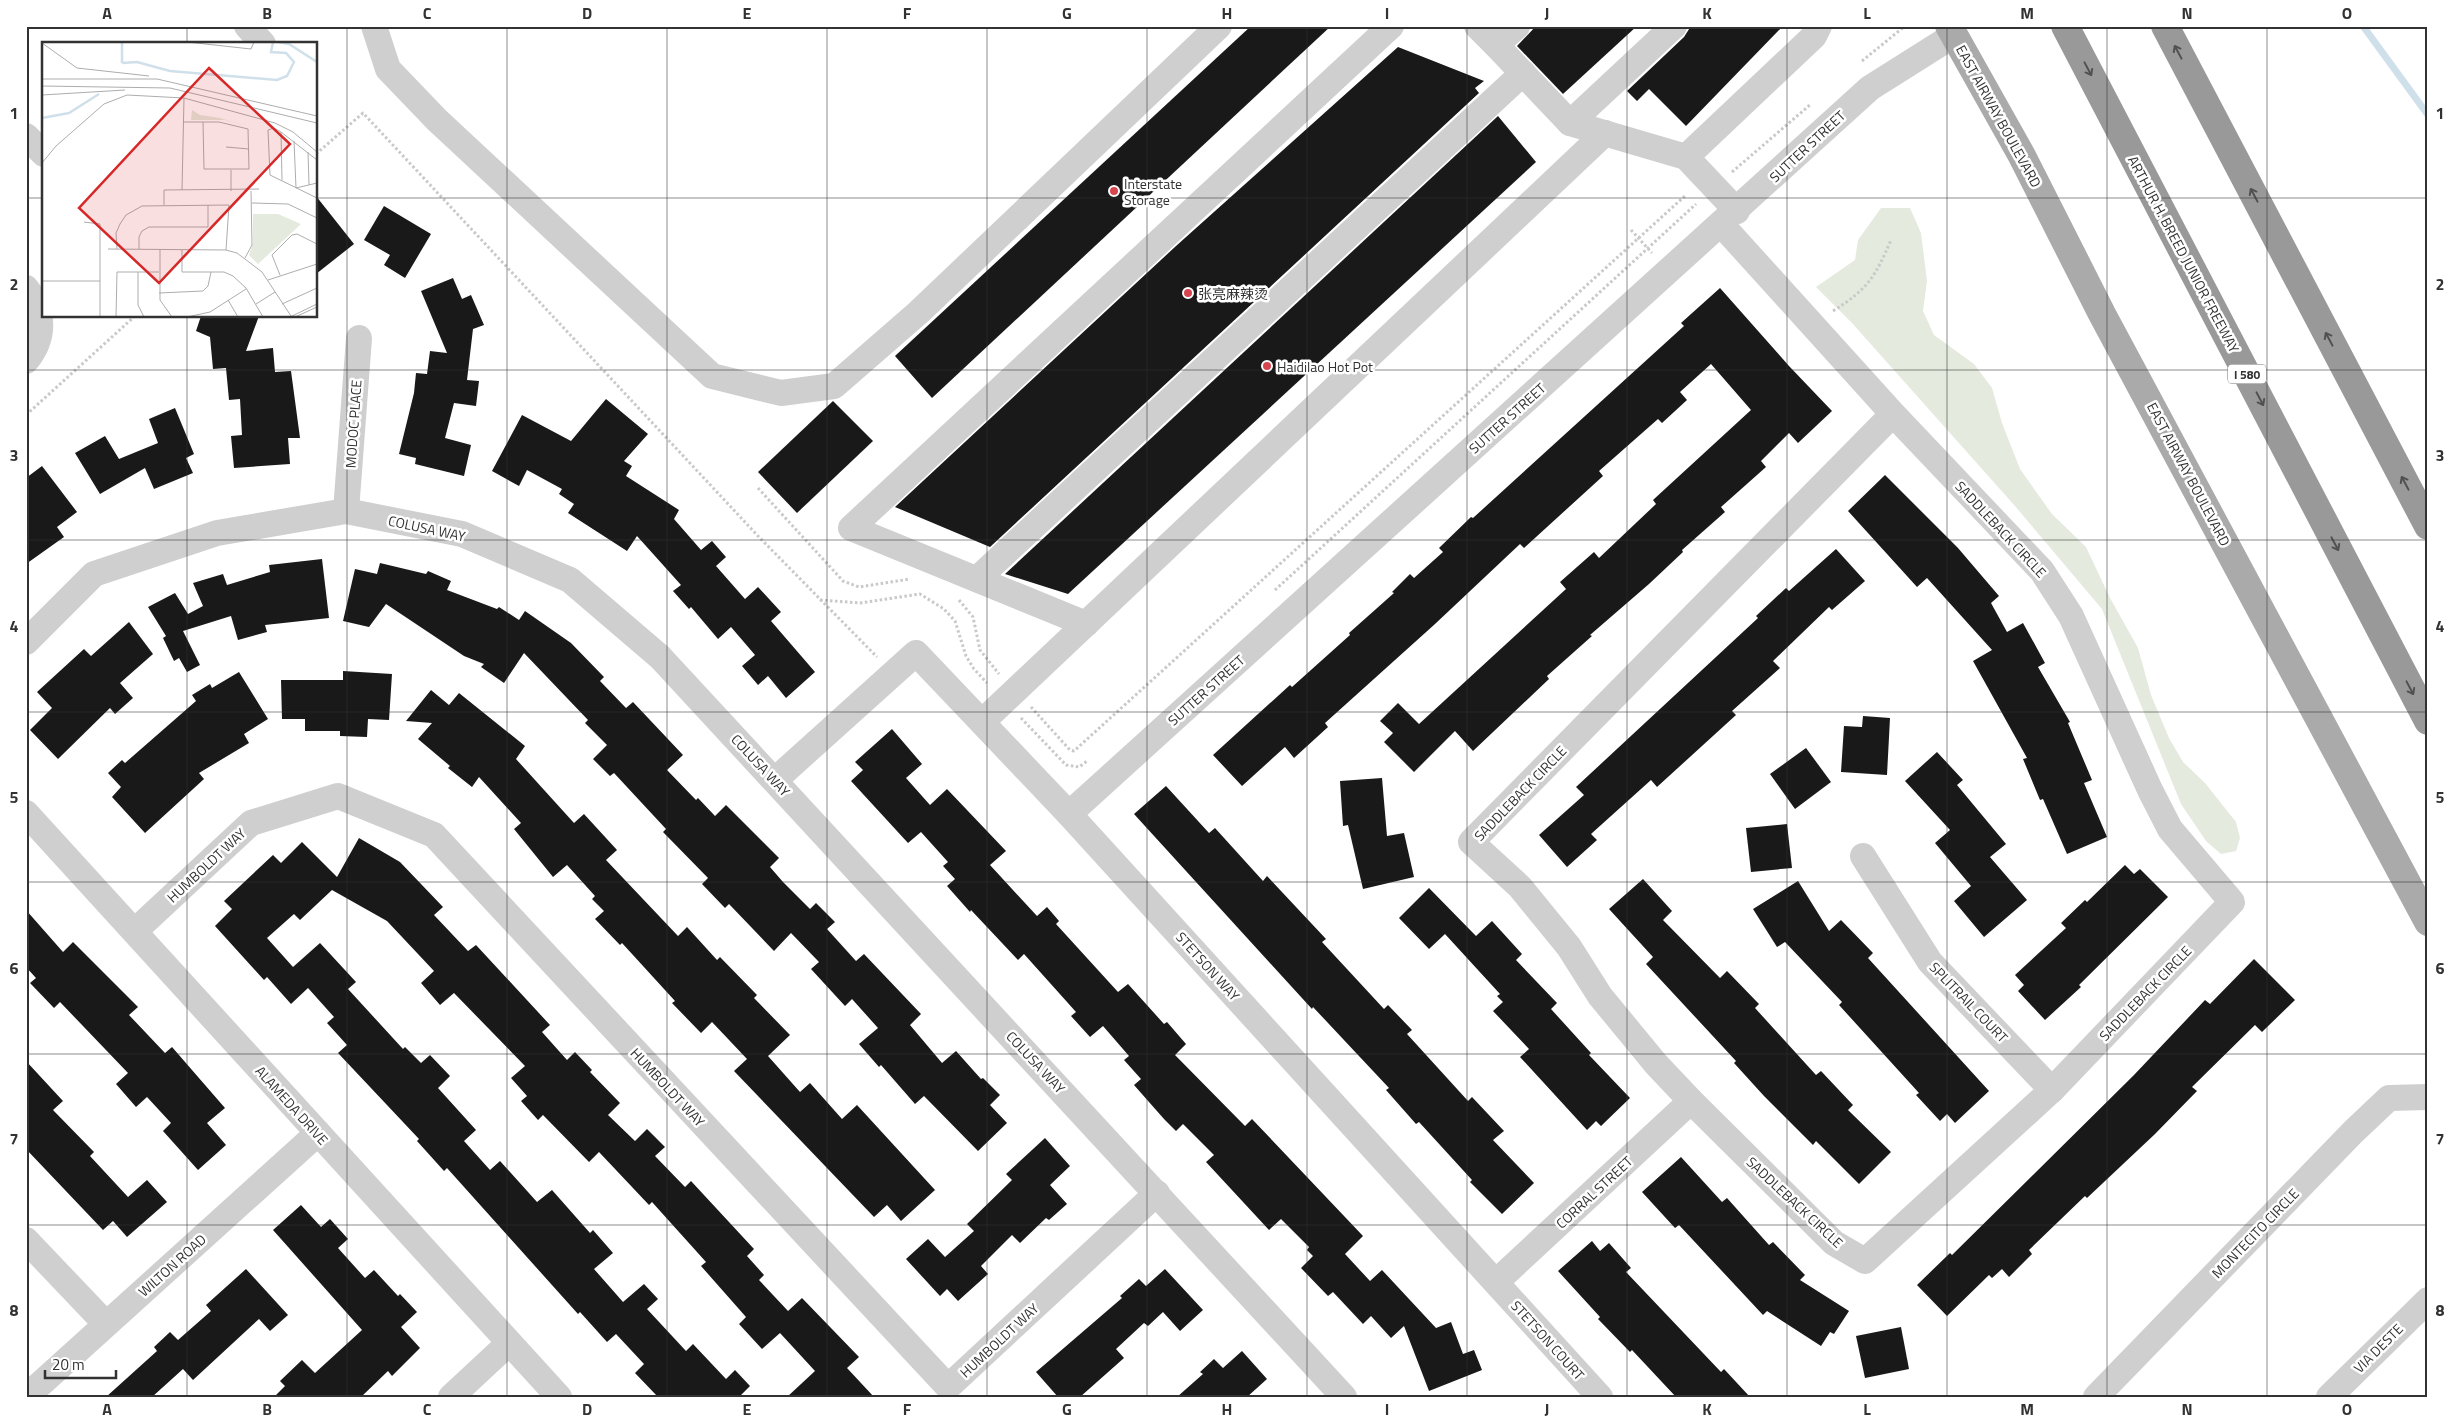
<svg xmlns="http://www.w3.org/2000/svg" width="2454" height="1423" font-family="'Titillium Web','Noto Sans SC',sans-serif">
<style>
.green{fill:#e4eade}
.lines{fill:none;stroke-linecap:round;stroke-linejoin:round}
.stream{stroke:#d0e0eb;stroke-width:7}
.building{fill:#191919}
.path{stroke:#c9c9c9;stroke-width:3;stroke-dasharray:2.5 2.5;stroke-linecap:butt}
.minor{stroke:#cfcfcf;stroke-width:26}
.major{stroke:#aaa;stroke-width:28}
.highway{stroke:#999;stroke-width:28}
.oneway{stroke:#515151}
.grid{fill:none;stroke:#323232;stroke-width:1;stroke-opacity:0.55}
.poi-dot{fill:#d7454f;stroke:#fff;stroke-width:2}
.labels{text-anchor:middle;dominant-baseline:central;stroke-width:5;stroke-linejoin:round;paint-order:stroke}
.shield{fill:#fff;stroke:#707070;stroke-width:1}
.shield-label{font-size:12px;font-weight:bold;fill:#323232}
.street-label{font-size:14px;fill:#323232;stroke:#fff}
.poi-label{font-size:14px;fill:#323232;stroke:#fff;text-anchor:start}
.inset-river{fill:none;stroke:#d0e0eb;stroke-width:2.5}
.inset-road{fill:none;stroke:#adadad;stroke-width:1}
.view{fill:#d62828;fill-opacity:0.15;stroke:#d62828;stroke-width:2.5}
.inset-edge{fill:none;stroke:#323232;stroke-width:2.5}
.neatline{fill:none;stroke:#323232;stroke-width:2}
.grid-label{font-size:16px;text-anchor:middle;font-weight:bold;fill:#323232}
</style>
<rect width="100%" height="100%" fill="#fff"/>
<polygon class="green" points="1881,208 1910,208 1921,233 1927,281 1923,311 1934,335 1974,364 1992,388 2002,423 2020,469 2052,514 2086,547 2110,598 2138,648 2151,695 2169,738 2183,762 2205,783 2236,822 2240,838 2236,851 2221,854 2206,841 2181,804 2102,609 2015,506 1852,323 1816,287 1855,260 1858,240"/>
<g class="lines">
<polyline class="stream" points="2363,26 2428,115"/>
</g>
<g class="building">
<polygon points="1251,26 1331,26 932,398 895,356"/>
<polygon points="1536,26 1637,26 1563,94 1517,46"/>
<polygon points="1691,26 1783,26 1686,126 1649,89 1637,101 1627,91 1684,37"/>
<polygon points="1398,47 1484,81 1475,88 1479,93 990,547 895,507 1176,246"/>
<polygon points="1498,116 1536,162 1068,594 1005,574"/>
<polygon points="316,196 354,244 316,274"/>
<polygon points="384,206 431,234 405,278 384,265 390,255 364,240"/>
<polygon points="453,278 462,299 471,295 484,325 473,329 467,380 479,381 476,406 454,403 445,438 471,445 464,476 415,464 416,458 399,454 414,393 416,373 427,374 430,351 447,353 421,291"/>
<polygon points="1720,288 1789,366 1832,411 1798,443 1789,433 1761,461 1766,467 1721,507 1725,512 1682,550 1683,552 1649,584 1590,635 1592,636 1547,676 1549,679 1473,751 1455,731 1414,772 1384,742 1393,733 1380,721 1398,703 1419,724 1566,589 1560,582 1594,552 1599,558 1656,504 1653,500 1751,410 1711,364 1680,392 1687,400 1662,423 1658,419 1599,471 1603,476 1524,548 1520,544 1435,624 1325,723 1328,727 1294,758 1285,747 1242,786 1213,755 1290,685 1292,687 1350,635 1349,633 1394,593 1392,592 1410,574 1414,578 1443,552 1439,548 1471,517 1473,518 1684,326 1681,323"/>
<polygon points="201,316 259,316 246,351 273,348 275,372 291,371 300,438 288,438 290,464 234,468 231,436 242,435 240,399 229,400 226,368 213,369 210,337 196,331"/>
<polygon points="606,399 648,434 624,461 632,466 626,476 679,510 674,519 701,550 712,541 726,557 716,566 745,599 758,587 781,612 771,621 815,672 786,698 768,676 758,685 742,666 755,655 731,627 718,639 691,607 689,609 673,591 681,585 637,536 627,551 568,513 574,504 559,494 562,489 527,470 519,486 492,471 522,415 571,441"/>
<polygon points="833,401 873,441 797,513 758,472"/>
<polygon points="175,408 194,454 186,458 193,473 154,489 145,468 100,494 75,453 105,436 119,459 158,443 149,419"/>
<polygon points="42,466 77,512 57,527 64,537 26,564 26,478"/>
<polygon points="1885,475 1958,548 1999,596 1991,603 2007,632 2023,623 2045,663 2038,667 2070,722 2068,723 2092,780 2084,783 2107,837 2067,854 2043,799 2040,800 2023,759 2027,758 1973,661 1992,650 1927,578 1917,587 1848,511"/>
<polygon points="1836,549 1865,581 1832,610 1829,607 1773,661 1780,668 1732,711 1736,715 1657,787 1651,780 1591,834 1597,840 1567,867 1539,835 1584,795 1576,787 1758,618 1756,616 1786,588 1789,591"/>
<polygon points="322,559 329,618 265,625 267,632 238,640 231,616 183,631 200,665 187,672 179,658 174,661 163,638 166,636 148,607 175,593 188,614 203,606 193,583 223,574 227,585 270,572 269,565"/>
<polygon points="380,563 426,574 428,571 451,581 447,590 497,609 499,607 519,620 525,611 571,643 604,677 600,681 626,708 633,702 683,755 667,770 696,800 698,798 715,816 726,805 779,858 770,867 783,882 810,909 816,903 835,922 827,929 856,961 864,954 921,1014 910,1025 942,1063 956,1051 981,1079 983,1078 1000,1095 990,1105 1007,1123 978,1151 924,1096 915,1104 881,1065 879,1067 859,1044 878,1028 852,999 845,1006 811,969 819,962 791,933 774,951 729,904 725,908 702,884 708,878 663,832 666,829 614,773 610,776 593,759 607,745 585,723 588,720 524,653 504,683 481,667 484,664 464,656 386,604 369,627 343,621 355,569 377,574"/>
<polygon points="129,622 153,654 120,683 133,698 115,714 110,708 58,759 30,730 52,708 37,692 84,649 91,656"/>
<polygon points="343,671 392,674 389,720 368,719 367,737 340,736 340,731 305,731 305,719 282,719 281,680 343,680"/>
<polygon points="239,672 268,719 244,734 249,743 199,773 204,779 145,833 112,797 121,787 108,773 122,760 125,763 196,701 192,695 210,684 212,688"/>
<polygon points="431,690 449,705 459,693 525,746 516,759 574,823 584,814 617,850 606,860 678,936 687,927 717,960 720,957 757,995 754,998 790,1035 768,1056 800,1092 810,1083 842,1119 857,1105 935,1190 901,1221 887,1205 874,1217 734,1071 747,1059 712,1022 701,1033 672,1003 675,1001 622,943 620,945 595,919 604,911 592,899 595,896 567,865 553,877 514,829 521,823 479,777 472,787 448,768 450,766 418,739 432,723 406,721"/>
<polygon points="1863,716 1890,718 1887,775 1841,772 1844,726 1862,727"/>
<polygon points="892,729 922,764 906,778 930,805 947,789 1006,851 990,865 1037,916 1047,907 1059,921 1056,924 1118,992 1128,984 1164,1024 1167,1022 1186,1044 1175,1055 1245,1126 1252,1119 1363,1236 1345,1254 1370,1281 1382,1270 1436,1328 1451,1322 1463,1354 1474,1350 1482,1370 1429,1391 1404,1326 1391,1338 1371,1316 1363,1324 1333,1292 1328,1296 1301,1268 1313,1256 1307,1250 1309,1247 1281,1219 1269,1230 1206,1162 1214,1155 1183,1124 1176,1131 1164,1119 1134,1085 1141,1079 1124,1060 1129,1056 1103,1026 1090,1037 1071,1016 1076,1012 1024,954 1018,960 971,910 970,912 947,886 955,879 943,866 948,862 921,832 908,843 851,781 863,770 855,762"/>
<polygon points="1806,748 1831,782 1795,809 1770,774"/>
<polygon points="1937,752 1963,780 1957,785 2006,844 1990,857 2027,900 1984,937 1954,901 1971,886 1935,843 1950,830 1905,781"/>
<polygon points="1382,778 1387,836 1404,833 1414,877 1363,889 1348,825 1343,826 1340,781"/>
<polygon points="1166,786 1209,833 1215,828 1263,881 1267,876 1326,939 1322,942 1384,1009 1388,1005 1412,1030 1407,1034 1468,1101 1472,1097 1504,1131 1493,1140 1534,1183 1502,1214 1470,1182 1472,1180 1419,1122 1416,1124 1386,1090 1389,1088 1313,1007 1312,1009 1134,814"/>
<polygon points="1787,824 1792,868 1751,872 1746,828"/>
<polygon points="359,838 400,862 443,907 434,915 468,951 476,945 550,1025 542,1032 567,1060 575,1052 592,1070 590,1072 620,1103 608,1115 635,1141 647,1129 665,1147 655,1156 685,1187 691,1181 754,1249 747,1256 764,1275 759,1280 788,1311 802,1298 859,1357 847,1368 874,1397 787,1397 815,1371 780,1333 762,1349 739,1324 746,1317 701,1266 706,1262 652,1202 649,1205 599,1152 589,1162 543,1115 538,1120 521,1101 527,1096 511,1078 525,1066 454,993 440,1005 421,983 434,971 387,921 332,890 300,920 294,914 267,938 293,967 320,943 356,982 348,989 403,1049 405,1047 421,1063 430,1055 450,1076 438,1088 476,1130 464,1141 490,1170 500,1161 537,1202 552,1190 590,1233 593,1230 613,1253 594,1269 623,1302 644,1284 658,1299 647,1309 686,1351 693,1344 726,1379 735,1370 750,1386 741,1395 743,1397 658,1397 635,1373 644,1364 616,1334 607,1342 580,1312 578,1314 447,1168 444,1171 417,1141 419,1139 338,1053 347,1045 327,1023 334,1017 308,988 291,1004 267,977 264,980 215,926 232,909 224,901 273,855 281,863 302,842 337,877"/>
<polygon points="2125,865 2134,874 2140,869 2168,897 2079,985 2081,987 2045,1020 2018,991 2024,985 2015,975 2066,928 2061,923 2085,900 2087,902"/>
<polygon points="1643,879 1672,911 1663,920 1720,978 1727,971 1759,1004 1755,1008 1816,1075 1821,1071 1853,1105 1848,1110 1891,1152 1859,1184 1816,1141 1813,1145 1764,1096 1734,1063 1736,1061 1646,964 1653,957 1609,909"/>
<polygon points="1798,881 1829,931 1841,920 1873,953 1868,958 1989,1091 1955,1123 1947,1114 1940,1121 1916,1095 1919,1093 1839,1005 1842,1002 1785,942 1777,947 1753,909"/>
<polygon points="1429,888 1476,936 1492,921 1522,954 1516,960 1557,1003 1551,1009 1591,1053 1589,1055 1630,1098 1601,1126 1596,1121 1587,1130 1520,1057 1529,1049 1493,1011 1503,1002 1497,996 1500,994 1445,934 1429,949 1399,918"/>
<polygon points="26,910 63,952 73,942 138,1007 129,1015 165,1053 172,1047 225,1108 207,1123 226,1145 198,1170 163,1131 171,1123 147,1097 136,1107 116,1084 128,1073 60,1002 54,1008 30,983 36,978 26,967"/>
<polygon points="2254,959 2295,1000 2262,1032 2255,1025 2192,1087 2197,1091 2155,1134 2087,1198 2085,1196 2029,1250 2032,1254 2009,1277 2002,1269 1992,1278 1989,1275 1947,1316 1917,1285 1950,1253 1952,1255 2134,1075 2205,1000 2210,1004"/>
<polygon points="26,1061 63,1101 53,1110 94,1152 90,1156 128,1197 147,1180 167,1202 127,1237 113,1221 103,1230 26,1149"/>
<polygon points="1045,1138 1070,1166 1050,1185 1067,1204 1049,1220 1046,1218 1020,1243 1012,1235 981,1266 988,1274 958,1301 947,1289 940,1296 906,1259 928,1239 945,1257 974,1231 967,1224 1012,1180 1006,1174"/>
<polygon points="1681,1157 1722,1202 1727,1198 1769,1245 1773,1242 1805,1275 1800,1280 1849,1311 1834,1334 1830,1332 1821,1346 1767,1311 1763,1315 1679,1225 1675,1228 1642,1192"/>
<polygon points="301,1205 321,1227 330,1219 348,1239 338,1248 365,1278 374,1270 398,1296 400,1294 417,1312 401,1327 420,1348 392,1376 388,1371 361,1397 274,1397 285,1386 280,1381 302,1360 315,1373 362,1330 273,1230"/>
<polygon points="1592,1241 1600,1251 1609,1243 1631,1268 1626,1272 1721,1372 1724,1369 1750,1397 1676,1397 1632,1350 1630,1352 1598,1319 1600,1317 1558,1271"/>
<polygon points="246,1269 288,1315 270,1331 259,1319 193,1380 183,1369 152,1397 106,1397 157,1351 154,1347 170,1332 178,1340 211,1311 206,1305"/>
<polygon points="1165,1269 1203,1310 1180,1331 1163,1312 1148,1326 1144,1323 1116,1349 1124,1358 1080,1397 1058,1397 1036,1372 1122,1298 1120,1296 1139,1279 1146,1286"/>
<polygon points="1901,1327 1909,1369 1865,1378 1856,1336"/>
<polygon points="1242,1351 1267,1379 1247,1397 1177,1397 1203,1374 1200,1372 1214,1359 1223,1368"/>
</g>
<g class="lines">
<g class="path">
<polyline points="1862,61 1905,26"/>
<polyline points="316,154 363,113 758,536 877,657"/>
<polyline points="1732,172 1811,104"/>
<polyline points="1631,230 1652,253"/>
<path d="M1833,311C1868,289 1875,277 1891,240"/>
<polyline points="26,415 135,316"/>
<polyline points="758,488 843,581 859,587 910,579"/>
<polyline points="1275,590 1696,204"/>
<polyline points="820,600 860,603 920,594 944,609 955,621 966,656 974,669 987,683"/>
<polyline points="959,600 973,617 980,650 999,674"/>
<polyline points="1031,707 1070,750 1074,751 1686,195"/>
<polyline points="1021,718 1066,765 1079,767 1087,761"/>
</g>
<g class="minor">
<polyline points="247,26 263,44"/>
<polyline points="374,26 388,69 437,120 712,376 781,393 834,386 919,312 1219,26"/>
<polyline points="1477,26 1496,45"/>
<polyline points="1517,26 1496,45 1570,123"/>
<polyline points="1674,26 1570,123 1686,157 1737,211"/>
<polyline points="26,136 44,154"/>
<polyline points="1686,157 1814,36 1819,26"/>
<polyline points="1721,224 1893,414 2042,571 2071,616 2150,790 2170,829 2232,902 2052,1090 1865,1261 1834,1243 1691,1101 1656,1064 1600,996 1569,947 1520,887 1471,842 1893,414"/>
<path d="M26,288C45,312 45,338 26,361"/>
<polyline points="346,511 359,338"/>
<polyline points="977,579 1523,73"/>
<polyline points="1086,624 851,528 1391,26"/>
<polyline points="26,642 94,574 217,533 346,511 462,534 570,580 660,657 1344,1397"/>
<polyline points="982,722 1605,133"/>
<polyline points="775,780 916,653 1069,814 1600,1397"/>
<polyline points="26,813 559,1397"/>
<polyline points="1069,814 1870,88 1954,35"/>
<polyline points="1863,856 1930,962 2052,1090"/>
<polyline points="136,930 251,823 338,796 434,835 948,1387 1157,1193"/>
<polyline points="26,1240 106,1324"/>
<polyline points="1496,1282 1691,1101"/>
<polyline points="26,1397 318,1133"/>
<polyline points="451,1397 509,1343"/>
<polyline points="2096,1397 2353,1132 2389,1098 2428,1097"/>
<polyline points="2329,1397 2428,1300"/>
</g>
<polyline class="major" points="1949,26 2022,156 2102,314 2428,922"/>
<g class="highway">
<polyline points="2065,26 2428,721"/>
<polyline points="2165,26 2428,526"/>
</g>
</g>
<defs><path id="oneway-shaft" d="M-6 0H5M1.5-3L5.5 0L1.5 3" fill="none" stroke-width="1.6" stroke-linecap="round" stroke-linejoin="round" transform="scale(1.25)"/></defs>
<g class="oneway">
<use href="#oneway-shaft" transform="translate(2178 52) rotate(-118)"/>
<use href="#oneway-shaft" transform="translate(2088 69) rotate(62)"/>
<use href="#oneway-shaft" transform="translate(2254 195) rotate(-118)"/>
<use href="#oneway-shaft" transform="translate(2329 339) rotate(-118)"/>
<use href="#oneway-shaft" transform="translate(2260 399) rotate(62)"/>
<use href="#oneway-shaft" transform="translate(2405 483) rotate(-118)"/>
<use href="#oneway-shaft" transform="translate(2335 544) rotate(62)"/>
<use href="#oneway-shaft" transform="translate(2410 688) rotate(62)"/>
</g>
<path class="grid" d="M187,26V44M347,26V1397M507,26V1397M667,26V1397M827,26V1397M987,26V1397M1147,26V1397M1307,26V1397M1467,26V1397M1627,26V1397M1787,26V1397M1947,26V1397M2107,26V1397M2267,26V1397M26,198H44M316,198H2428M187,316V1397M26,370H2428M26,540H2428M26,712H2428M26,882H2428M26,1054H2428M26,1225H2428"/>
<g class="poi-dot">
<circle cx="1114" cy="191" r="5"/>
<circle cx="1188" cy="293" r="5"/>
<circle cx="1267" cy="366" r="5"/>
</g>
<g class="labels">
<rect class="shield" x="2228" y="364.5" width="38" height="19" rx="4"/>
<g class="shield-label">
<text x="2247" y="374">I 580</text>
</g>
<g class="street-label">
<text transform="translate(1999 116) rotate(61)">EAST AIRWAY BOULEVARD</text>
<text transform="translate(1807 146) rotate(-43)">SUTTER STREET</text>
<text transform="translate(2184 254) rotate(62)">ARTHUR H. BREED JUNIOR FREEWAY</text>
<text transform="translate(1507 418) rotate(-42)">SUTTER STREET</text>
<text transform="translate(353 424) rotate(-86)">MODOC PLACE</text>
<text transform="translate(2189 474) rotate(62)">EAST AIRWAY BOULEVARD</text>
<text transform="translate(427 528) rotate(12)">COLUSA WAY</text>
<text transform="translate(2001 529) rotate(47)">SADDLEBACK CIRCLE</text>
<text transform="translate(1206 690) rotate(-42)">SUTTER STREET</text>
<text transform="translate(761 765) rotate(47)">COLUSA WAY</text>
<text transform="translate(1520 793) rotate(-46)">SADDLEBACK CIRCLE</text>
<text transform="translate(206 865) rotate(-43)">HUMBOLDT WAY</text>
<text transform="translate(1208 966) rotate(48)">STETSON WAY</text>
<text transform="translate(2145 993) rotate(-46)">SADDLEBACK CIRCLE</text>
<text transform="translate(1969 1002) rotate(46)">SPLITRAIL COURT</text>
<text transform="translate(1036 1062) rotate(47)">COLUSA WAY</text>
<text transform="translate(668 1087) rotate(47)">HUMBOLDT WAY</text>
<text transform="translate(292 1105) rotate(48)">ALAMEDA DRIVE</text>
<text transform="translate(1594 1192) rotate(-43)">CORRAL STREET</text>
<text transform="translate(1795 1202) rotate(43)">SADDLEBACK CIRCLE</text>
<text transform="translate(2255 1233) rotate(-46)">MONTECITO CIRCLE</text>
<text transform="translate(172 1265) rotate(-42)">WILTON ROAD</text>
<text transform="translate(999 1340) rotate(-43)">HUMBOLDT WAY</text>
<text transform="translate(1548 1340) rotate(48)">STETSON COURT</text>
<text transform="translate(2378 1348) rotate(-45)">VIA DESTE</text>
</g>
<g class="poi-label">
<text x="1124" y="183">Interstate<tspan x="1124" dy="16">Storage</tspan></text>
<text x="1198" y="293">张亮麻辣烫</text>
<text x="1277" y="366">Haidilao Hot Pot</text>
</g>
</g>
<g transform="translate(42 42)">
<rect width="275" height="275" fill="#fff"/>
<path d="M150,68L158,73L178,76L204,84L183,78H149Z" fill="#e4eade"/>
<path d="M211,172H236L259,182L216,222L207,213L211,201Z" fill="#e4eade"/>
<path class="inset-river" d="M236,0L247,2L275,20M80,21L95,20L128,29L235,38L245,34L252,20L244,11L229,10L231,0M80,21V0M0,76L27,71L57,52"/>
<path class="inset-road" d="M145,0L209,7L212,0M0,1L35,26L107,34M0,37H115L275,74M0,44L128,46L275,81M0,53L83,48M141,80H177L206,87L207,127H162L161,80M239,90L240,138M252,99L254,146L275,141M184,105L207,107M266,110L267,143M275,118L239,90L232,86L226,88L228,133L275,156M0,121L14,104L62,62L85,53L142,56L233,81L251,90L275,110M140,148L142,56M189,149V128M210,161L246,162L275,176M122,163V148L217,147M42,180L58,182V275M66,207L184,208L195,211L220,230L249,274M75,207L74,191L78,182L84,173L100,164L187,163L184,208M97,207V195L100,189L107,185H166V163M118,208V258L130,275M140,208V230H182L191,234L204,246L221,275M203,216L210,203L209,149M96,230V263L102,275M238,233L230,213L250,193L255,192L275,202M226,238L275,222M0,239H58M117,251L161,249L166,244L169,230M186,258L196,275M214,262L233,250M240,262L275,246M74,275L75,230H117M145,275L168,270L204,247M248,275L275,262M253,275L275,265"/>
<path class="view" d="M167,26L248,102L117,241L37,166Z"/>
<rect width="275" height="275" class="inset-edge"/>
</g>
<rect width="2454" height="1423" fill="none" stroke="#ffffff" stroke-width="55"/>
<path d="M45 1370v8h71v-8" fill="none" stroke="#323232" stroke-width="2.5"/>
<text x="52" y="1370" font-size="15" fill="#323232" stroke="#ffffff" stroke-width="4" paint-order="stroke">20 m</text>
<rect x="28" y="28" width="2398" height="1368" class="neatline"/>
<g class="grid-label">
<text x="107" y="19">A</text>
<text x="267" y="19">B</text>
<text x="427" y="19">C</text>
<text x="587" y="19">D</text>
<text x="747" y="19">E</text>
<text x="907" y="19">F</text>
<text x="1067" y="19">G</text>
<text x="1227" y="19">H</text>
<text x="1387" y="19">I</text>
<text x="1547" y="19">J</text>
<text x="1707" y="19">K</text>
<text x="1867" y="19">L</text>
<text x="2027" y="19">M</text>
<text x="2187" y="19">N</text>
<text x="2347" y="19">O</text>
<text x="14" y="119">1</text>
<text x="2440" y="119">1</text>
<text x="14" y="290">2</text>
<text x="2440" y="290">2</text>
<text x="14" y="461">3</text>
<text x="2440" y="461">3</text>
<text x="14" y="632">4</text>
<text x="2440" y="632">4</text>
<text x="14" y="803">5</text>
<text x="2440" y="803">5</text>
<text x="14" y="974">6</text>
<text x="2440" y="974">6</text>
<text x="14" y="1145">7</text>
<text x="2440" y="1145">7</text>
<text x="14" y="1316">8</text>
<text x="2440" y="1316">8</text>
<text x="107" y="1415">A</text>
<text x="267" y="1415">B</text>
<text x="427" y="1415">C</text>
<text x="587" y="1415">D</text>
<text x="747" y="1415">E</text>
<text x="907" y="1415">F</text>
<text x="1067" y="1415">G</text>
<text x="1227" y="1415">H</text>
<text x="1387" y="1415">I</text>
<text x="1547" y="1415">J</text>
<text x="1707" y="1415">K</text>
<text x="1867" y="1415">L</text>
<text x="2027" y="1415">M</text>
<text x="2187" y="1415">N</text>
<text x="2347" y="1415">O</text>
</g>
</svg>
